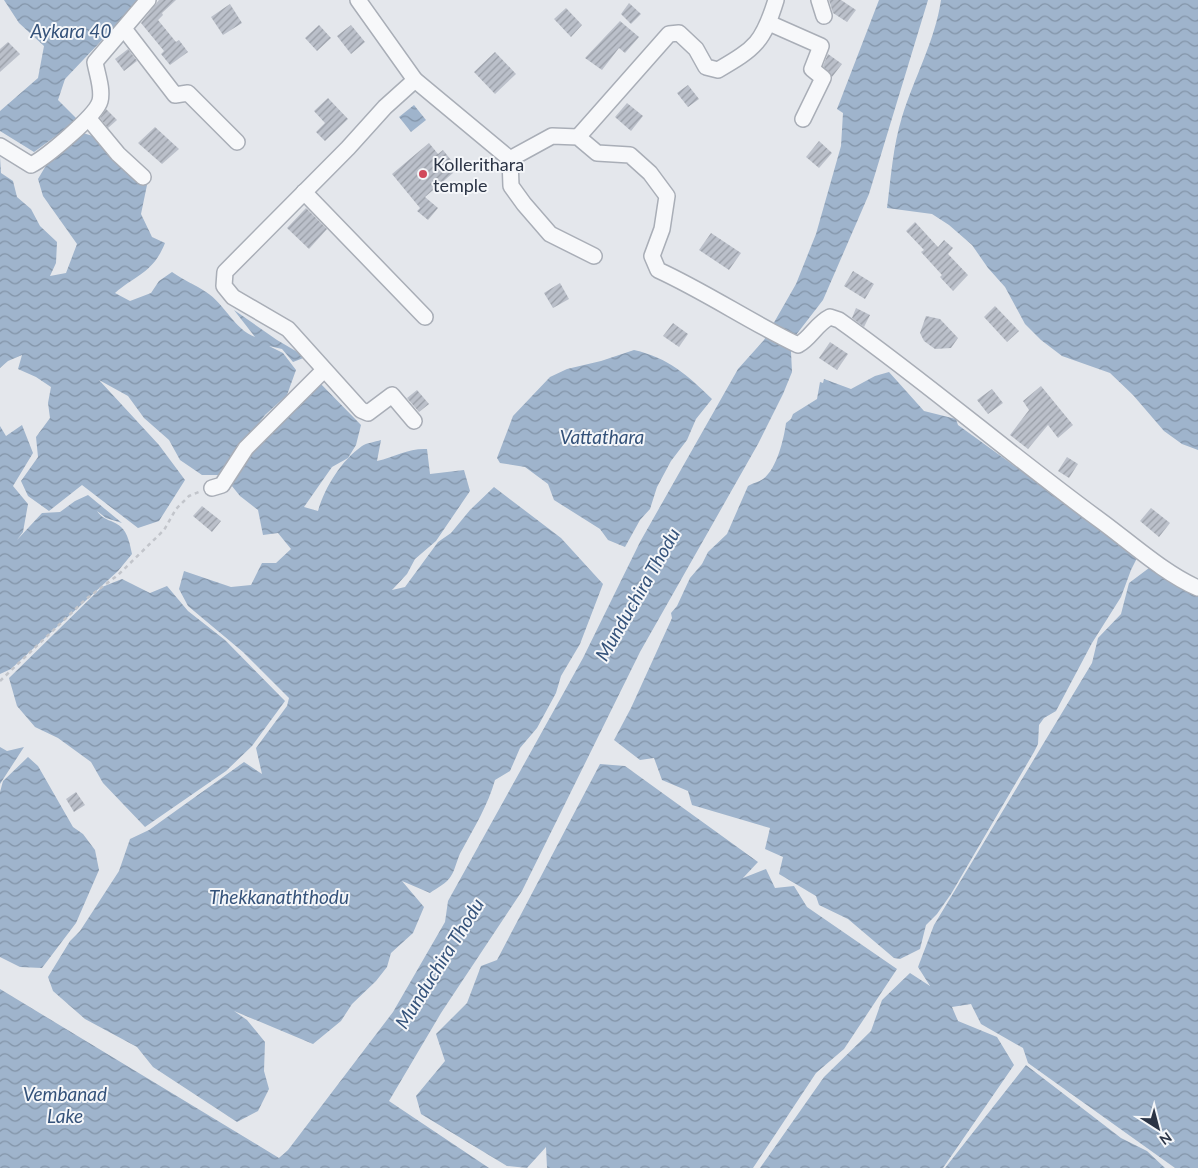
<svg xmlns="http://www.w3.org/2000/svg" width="1198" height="1168" font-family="Lato,sans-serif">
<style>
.water{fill:url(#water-waves)}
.building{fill:url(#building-hatch)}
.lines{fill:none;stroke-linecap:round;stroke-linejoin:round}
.minor-casing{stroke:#a9aeb7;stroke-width:18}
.path{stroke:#c2c5cb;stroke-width:2.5;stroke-dasharray:4 4;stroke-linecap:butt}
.minor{stroke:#f7f8fa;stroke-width:15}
.poi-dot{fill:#d1495b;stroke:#f4f6f9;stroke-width:2}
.labels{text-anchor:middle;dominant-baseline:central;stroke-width:4;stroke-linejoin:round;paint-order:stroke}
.poi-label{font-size:18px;fill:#2b3445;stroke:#f4f6f9;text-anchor:start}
.water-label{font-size:19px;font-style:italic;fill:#34527a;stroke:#f4f6f9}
</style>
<defs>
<pattern id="water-waves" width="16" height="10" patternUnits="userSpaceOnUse" patternTransform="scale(1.25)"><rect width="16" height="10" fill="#9fb4cc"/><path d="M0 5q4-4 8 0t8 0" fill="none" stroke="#8293a7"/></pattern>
<pattern id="building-hatch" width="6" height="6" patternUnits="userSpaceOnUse" patternTransform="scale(1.25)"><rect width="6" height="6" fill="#bbc0ca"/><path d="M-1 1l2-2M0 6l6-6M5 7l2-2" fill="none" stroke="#989da6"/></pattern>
</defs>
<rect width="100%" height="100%" fill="#e4e7ec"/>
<g class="water">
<polygon points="4,0 140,0 65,79 58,100 78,120 34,152 0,131 0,111 38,78 44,46 19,23"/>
<polygon points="879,0 928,0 869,194 823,300 796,335 791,352 792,372 783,394 758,444 640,652 522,891 441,1013 389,1101 489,1168 0,1168 0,989 279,1158 288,1150 393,1012 445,922 448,901 583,658 640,542 738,369 764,340 796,284 816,234 841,146 843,113 837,109"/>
<path d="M941,0H1198V450L1182,444L1164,431L1133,395L1110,373L1062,356L1041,340L1025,324L1005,287L988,268L972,245L949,225L932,214L887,208C891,177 893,146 902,117C914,78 935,41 941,0Z"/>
<polygon points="414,105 426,120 411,132 399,117"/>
<path d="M80,132L99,138L129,171L147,185L141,214L152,237L165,243C153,273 137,274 115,293L130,301L151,293L159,281L172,272C183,280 196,285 206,292C225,304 234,329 255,337L234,310L277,340L306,357L293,362L282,349L269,346L283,353L296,370L287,395L265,415L248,437L317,380L361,425L356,445L348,458L332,467L304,507L318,511C325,487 341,461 362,446C366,443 375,442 381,440L377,461C395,457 409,448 427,449L430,474L464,470L470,491L436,541L415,559L407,574L392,590L405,587L438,542L451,533L470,510L494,487L561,538L603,584L580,644L561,676L556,693L537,728L520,748L510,771L495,780C488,805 474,828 462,850C457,858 456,868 451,876C447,883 437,888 430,893L402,881L424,907L413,933L391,953L387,967L376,981L352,1004L341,1021L313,1044L234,1011L247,1020L265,1042L264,1071L269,1089L258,1111L237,1122L153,1067L137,1047L85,1019L53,991L48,977L70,941L80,931L119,871L130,839L149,830L244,762L262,774L256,748L287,706L289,698L243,652L188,606L179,589L184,571L231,587L251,585L262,563H276L291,549L278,533L263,535L258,510L240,496L223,475H202L180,460L169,440L144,418L128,396L99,380L159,445L185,480L159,521L138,528L82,485L49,511L28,496L21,481L38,457L36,437L50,418L48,403L51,387L36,377L18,369L22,355L8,361L0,368V157L1,173L13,181L17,197L31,209L40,226L57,242L56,263L50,276L66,273L77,244L43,196L38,179L48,162Z"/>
<path d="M634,350C669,358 687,375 712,399L696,419L687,440L671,461L657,487L650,509L640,520L625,547L608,540L600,529L554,500L548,484L525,467L500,463L497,458L513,416L550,377L567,369L601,361Z"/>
<path d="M889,372L924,411L956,419L958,425L1016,467L1030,471L1140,552L1131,570L1121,597L1092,643L1056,711L1044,718L1039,725L1038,744L1034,752L951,894L937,914L926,925L920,949L900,959L894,958L848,919L819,905L816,896L779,874L783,857L765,849L770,828L692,805L688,791L662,780L654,758L640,760L614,740L631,708L672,618L671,613L677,606L690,578L702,564L708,552L727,534L748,486C753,483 759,482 763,479C777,469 784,438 786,423L791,419L793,414L817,399L820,382L823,383L824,379L851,389L875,376Z"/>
<path d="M22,425L33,453L13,486L28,504L23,532L17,540L42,513L60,512L75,501L88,495L122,523L106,518L97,511C105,522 112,519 121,527C128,533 130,545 132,554L118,571L11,669L0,674V426L6,436Z"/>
<polygon points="1153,565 1198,590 1198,1168 1175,1168 1028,1063 1023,1048 981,1024 971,1004 952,1007 958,1021 997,1037 1014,1065 943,1168 760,1168 824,1077 871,1031 882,1000 910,973 930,986 918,967 934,925 1092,663 1098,638 1121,614 1129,583"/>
<polygon points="122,579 150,593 167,586 188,611 225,640 285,701 252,746 226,771 145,827 103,783 91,762 58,738 35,727 17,706 9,678 102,587"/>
<polygon points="0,747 7,751 24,747 0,784"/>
<polygon points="28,757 38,766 73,827 83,834 95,850 99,870 76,923 42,968 20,967 0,957 0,792 3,781"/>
<polygon points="600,764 625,766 758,862 743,878 766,869 775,888 794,886 807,907 897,969 844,1049 816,1073 753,1168 547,1168 546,1147 527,1168 507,1166 421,1114 416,1096 445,1061 436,1034 467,1003 481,966 497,960"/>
<polygon points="1026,1065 1121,1138 1147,1151 1165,1168 945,1168"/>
</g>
<g class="building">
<polygon points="159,0 176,0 162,13 163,15 158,20 176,42 179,40 188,52 170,65 161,54 164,51 141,23"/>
<polygon points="829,0 841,0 856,10 847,22 833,13"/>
<polygon points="629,3 641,14 631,24 621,14"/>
<polygon points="230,4 242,23 223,35 211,17"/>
<polygon points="566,8 582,25 571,37 554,19"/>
<polygon points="620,21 639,37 625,53 619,48 602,70 585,58"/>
<polygon points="319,25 331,38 317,51 305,38"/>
<polygon points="351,25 365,42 351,54 337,36"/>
<polygon points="8,42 20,54 0,72 0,49"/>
<polygon points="128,49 137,61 124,71 115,59"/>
<polygon points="495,52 516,74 495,94 474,72"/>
<polygon points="828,54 842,64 832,77 823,66"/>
<polygon points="688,85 699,99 688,107 677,93"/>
<polygon points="328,98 348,119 325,141 316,132 325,123 314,111"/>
<polygon points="627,103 643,116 631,131 615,117"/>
<polygon points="106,109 117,120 108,128 100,118"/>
<polygon points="155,127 179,149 162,164 138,143"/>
<polygon points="819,141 832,153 819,168 806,157"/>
<polygon points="429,143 438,154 443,150 451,160 446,165 453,173 425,197 438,208 428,220 417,211 420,208 392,174"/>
<polygon points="306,208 327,229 309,249 287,228"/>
<polygon points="915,222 938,247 944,240 953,248 948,254 968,275 953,291 940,277 942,275 921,252 924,250 906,231"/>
<polygon points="711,233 741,253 729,270 699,250"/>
<polygon points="853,271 874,284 865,299 844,286"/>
<polygon points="560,283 569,299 553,308 544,293"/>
<polygon points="995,306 1019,331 1007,342 984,317"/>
<polygon points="856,308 870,315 864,327 852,318"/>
<polygon points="926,316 940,319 958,338 951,348 935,349 924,341 920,333"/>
<polygon points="673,323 688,334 679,347 663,336"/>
<polygon points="830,342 848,354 837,370 819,358"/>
<polygon points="1041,386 1073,425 1058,438 1048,425 1028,449 1010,435 1029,410 1023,401"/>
<polygon points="992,389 1003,403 988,414 977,400"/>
<polygon points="417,390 429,404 419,412 407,398"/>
<polygon points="1067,457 1078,464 1069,478 1058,471"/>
<polygon points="202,506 221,521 212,532 193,516"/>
<polygon points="1151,508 1170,523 1159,537 1140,521"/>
<polygon points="76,792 85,805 74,812 66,799"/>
</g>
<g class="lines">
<g class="minor-casing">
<g id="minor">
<path d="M358,0L415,80L510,159L552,136L578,137L597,153L630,155L650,173L667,196L662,229L652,256L658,270C706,292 750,322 798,345C811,338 816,324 830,317L839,320C929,384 1012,456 1101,521C1131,543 1165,574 1198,588"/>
<polyline points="819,0 824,16"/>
<polyline points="769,23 821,46 812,69 823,78 803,119"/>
<polyline points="125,30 175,95 188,93 237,142"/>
<polyline points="89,119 118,154 143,177"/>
<path d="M578,137L669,34L679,33L696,49L706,67L718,70C756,48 763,42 776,0"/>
<path d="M0,146L31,165C45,158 96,116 100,101C103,89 97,74 95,62L148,0"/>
<polyline points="510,159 511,186 524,204 550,234 594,256"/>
<polyline points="304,192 425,317"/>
<polyline points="414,421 392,395 368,413 361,410 288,329 233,297 224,286 225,272 348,148 385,107 415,80"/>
<polyline points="212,488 222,485 246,448 323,371"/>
</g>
</g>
<polyline class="path" points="0,681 86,599 118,575 164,530 176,509 189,496 199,492"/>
<use href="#minor" class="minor"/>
</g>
<circle class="poi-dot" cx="423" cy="174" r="5"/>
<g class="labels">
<g class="poi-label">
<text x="433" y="164">Kollerithara<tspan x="433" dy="21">temple</tspan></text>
</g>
<g class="water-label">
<text x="71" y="30">Aykara 40</text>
<text x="602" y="436">Vattathara</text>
<text transform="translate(637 594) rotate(-60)">Munduchira Thodu</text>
<text x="279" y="896">Thekkanaththodu</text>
<text transform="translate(439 963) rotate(-58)">Munduchira Thodu</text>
<text x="65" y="1093">Vembanad<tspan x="65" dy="22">Lake</tspan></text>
</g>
</g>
<g transform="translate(1158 1128) rotate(144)" stroke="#f4f6f9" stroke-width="4" paint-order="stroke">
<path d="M0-4L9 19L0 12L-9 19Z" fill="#2b3445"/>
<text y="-8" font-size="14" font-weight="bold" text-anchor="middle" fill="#2b3445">N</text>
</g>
</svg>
